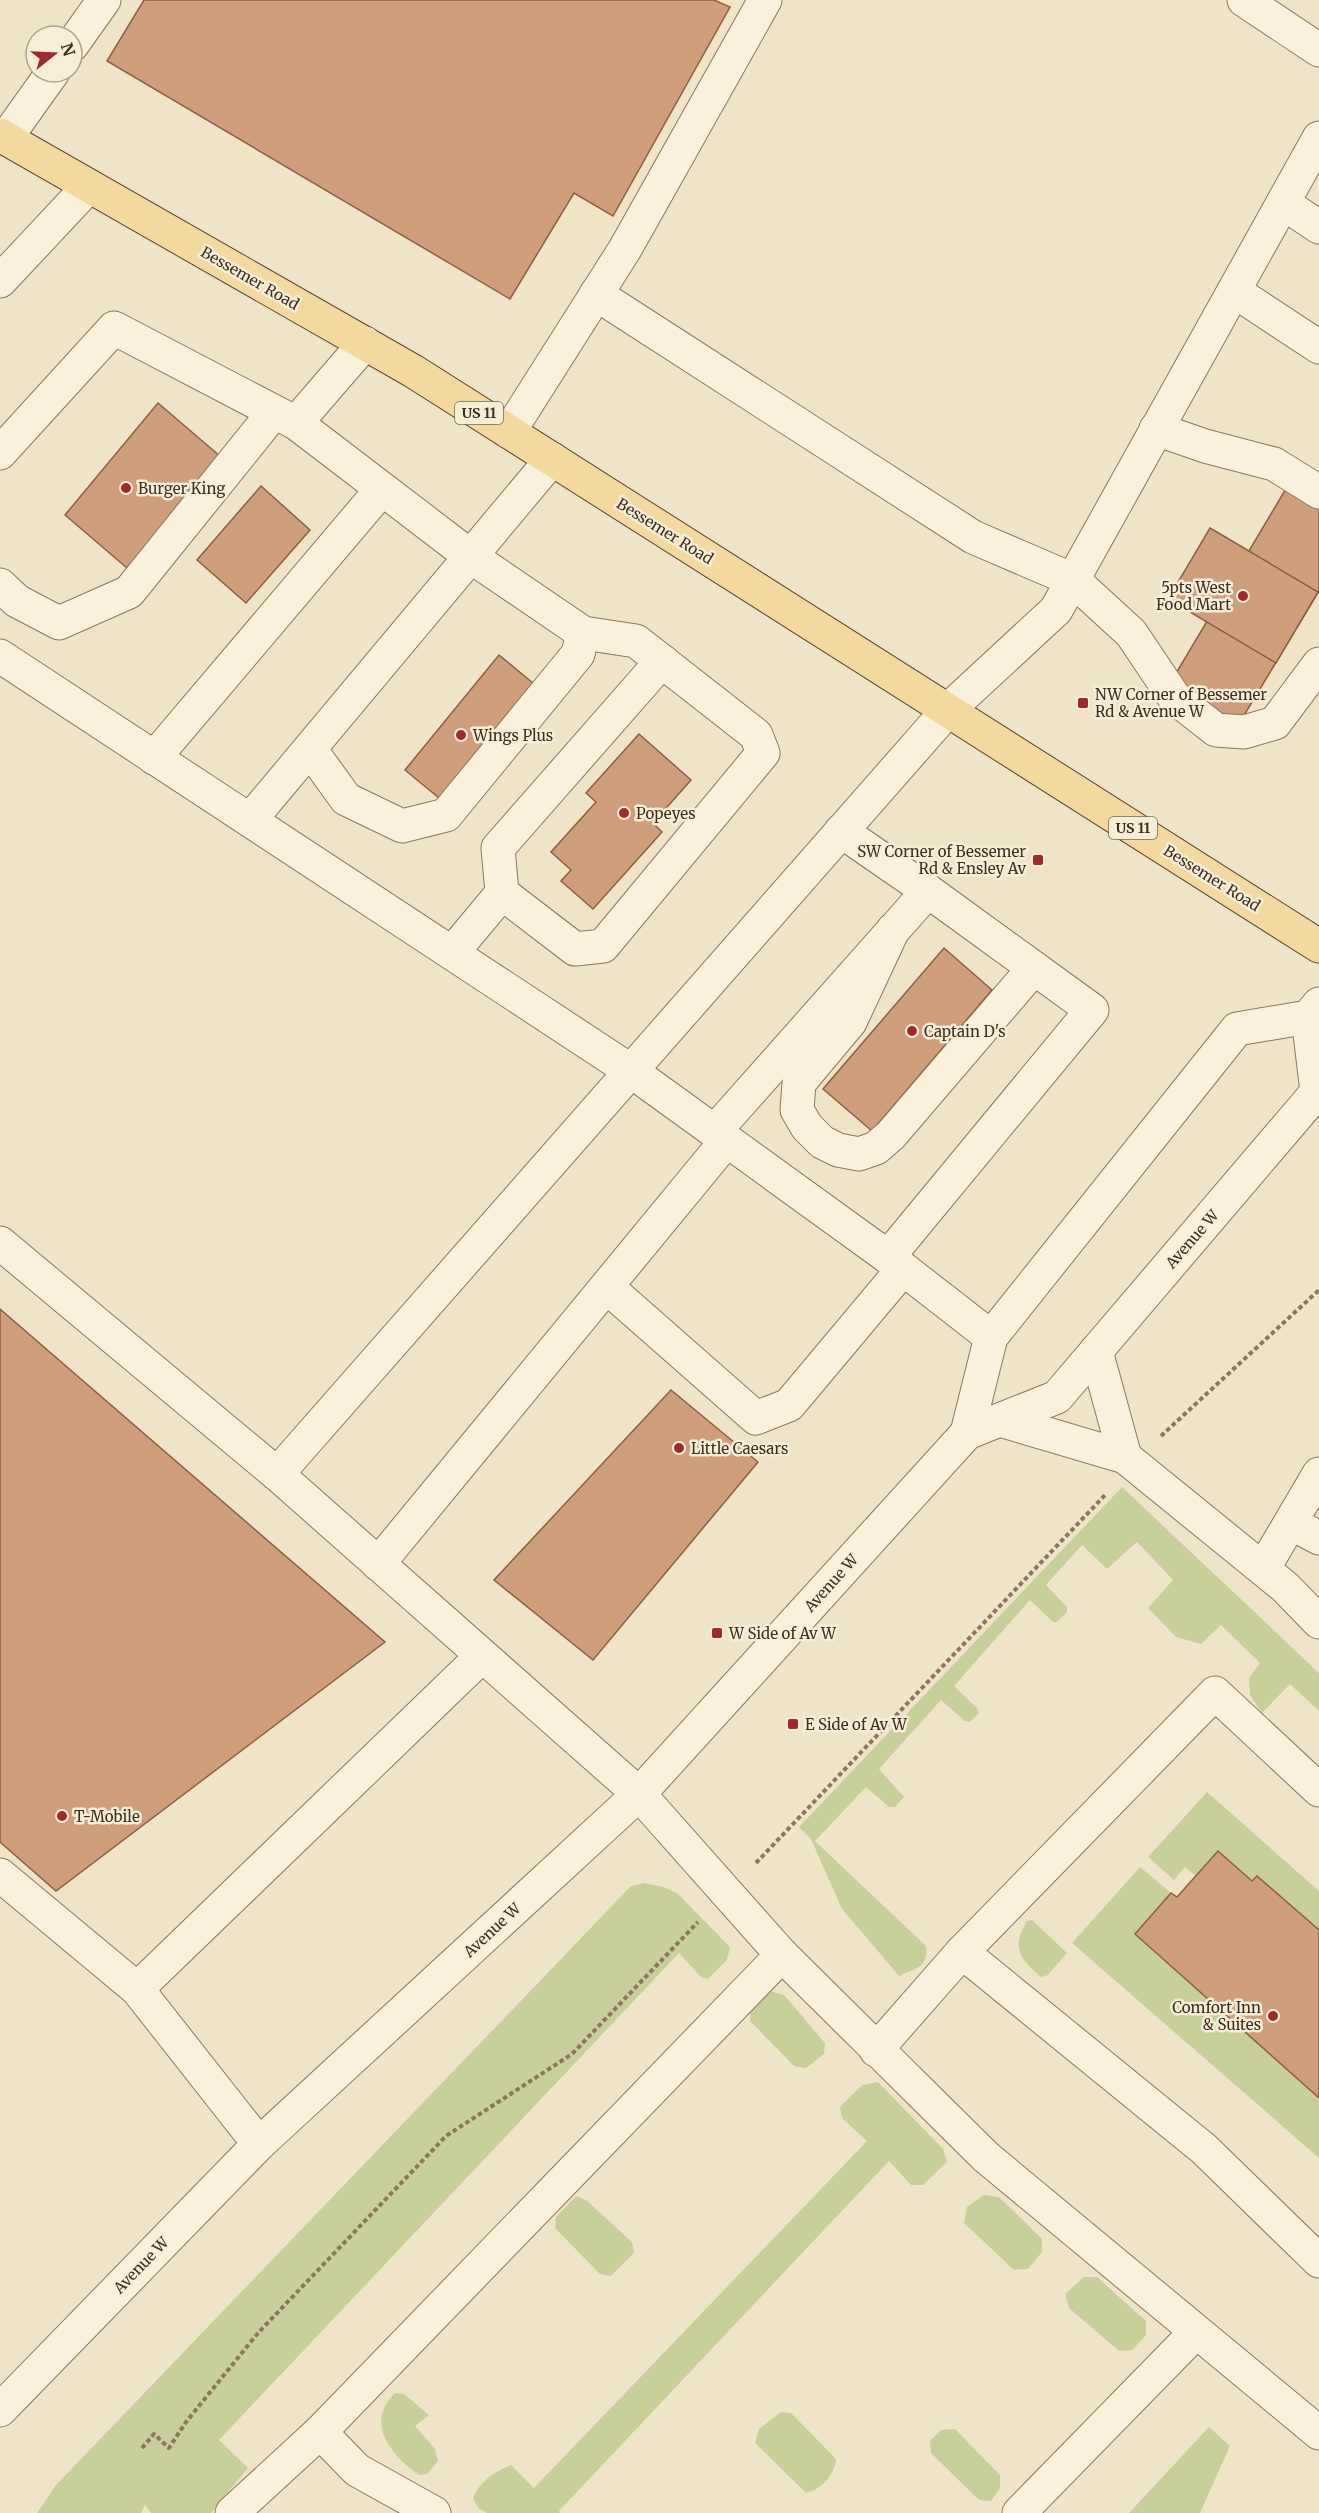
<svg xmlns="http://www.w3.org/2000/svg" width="1319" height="2513" font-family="Merriweather,serif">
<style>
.green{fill:#c9cf9b}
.building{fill:#cf9f7d;stroke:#8d5f41;stroke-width:1.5}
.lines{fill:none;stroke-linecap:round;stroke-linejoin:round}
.minor-casing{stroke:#8d765c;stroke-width:35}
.major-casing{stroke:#5b4430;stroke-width:35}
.path{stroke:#8d765c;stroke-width:4;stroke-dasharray:4.5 3;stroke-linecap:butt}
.minor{stroke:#faf1dc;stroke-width:33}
.major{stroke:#f3d9a0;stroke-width:33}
.poi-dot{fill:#9e2a2b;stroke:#f7eed8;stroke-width:2}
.labels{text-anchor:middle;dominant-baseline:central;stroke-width:5;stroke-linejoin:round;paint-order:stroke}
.shield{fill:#f7eed8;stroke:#756857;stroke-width:1.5}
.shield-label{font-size:14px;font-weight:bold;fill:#3d2e20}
.street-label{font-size:15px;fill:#3d2e20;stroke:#f7eed8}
.poi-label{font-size:15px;fill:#3d2e20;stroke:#f7eed8;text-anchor:start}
</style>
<rect width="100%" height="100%" fill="#f0e4c8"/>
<g class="green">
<path d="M1122,1487L1319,1673V1711L1290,1684L1262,1713L1250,1695L1249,1678L1260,1663L1221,1625L1201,1644L1176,1637L1148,1608L1173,1580L1137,1542L1107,1569L1082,1545L1046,1585L1067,1607V1612L1057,1622H1053L1030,1600L954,1686L977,1708L979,1713L970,1722L965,1721L941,1700L879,1769L904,1797L895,1807H889L866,1787L815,1841L926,1946C928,1968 917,1968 899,1976L842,1909L811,1839L799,1827Z"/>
<polygon points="1207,1792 1319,1891 1319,1930 1258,1876 1252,1881 1218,1851 1196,1876 1185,1867 1174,1880 1148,1857"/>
<polygon points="1140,1867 1171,1893 1135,1934 1319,2098 1319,2158 1072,1943"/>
<polygon points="645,1883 663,1887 677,1893 730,1947 727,1960 708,1979 701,1977 679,1953 219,2440 248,2468 211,2513 151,2513 145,2505 141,2513 37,2513 56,2485 631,1886"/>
<path d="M1032,1920L1067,1953L1048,1975L1041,1977C1019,1958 1011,1948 1027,1921Z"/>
<polygon points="770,1991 784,1995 825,2043 824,2054 806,2068 794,2066 750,2021 751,2005"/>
<path d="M878,2082L943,2149L947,2162L923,2185H911L889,2161L559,2511L560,2513H487L478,2508L473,2498C479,2482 495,2471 511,2465L534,2488L867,2141L842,2118L840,2107L862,2085Z"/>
<polygon points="984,2195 999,2197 1042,2239 1042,2252 1028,2269 1014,2270 964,2223 967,2207"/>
<polygon points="576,2196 586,2200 632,2242 634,2253 611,2276 600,2274 555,2228 556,2217"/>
<polygon points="1084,2277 1097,2277 1146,2321 1146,2335 1132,2350 1119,2351 1069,2308 1065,2294"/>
<path d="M395,2393L404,2394L429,2415L415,2426L435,2449L438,2461L427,2474L419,2475C392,2456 364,2423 395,2393Z"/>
<path d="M781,2412L791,2413L836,2459C835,2474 822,2489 806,2493L755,2443L759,2429Z"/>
<polygon points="1209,2427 1230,2446 1200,2513 1129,2513"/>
<polygon points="955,2429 1000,2475 1000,2488 991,2501 979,2500 931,2453 930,2441 941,2430"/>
</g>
<g class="building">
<polygon points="144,0 714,0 730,7 613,216 574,193 510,299 107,61"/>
<polygon points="158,403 221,457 127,568 65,515"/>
<polygon points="261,486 310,530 246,603 197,560"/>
<polygon points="1287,487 1319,506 1319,591 1237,727 1169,685"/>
<polygon points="1210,528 1318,592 1276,663 1168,599"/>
<polygon points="499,655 533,683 439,798 405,770"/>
<polygon points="639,734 691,780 653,823 662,832 593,909 561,881 571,870 551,852 596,802 586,793"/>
<polygon points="944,948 992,990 872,1131 823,1089"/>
<polygon points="0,1309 385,1642 56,1891 0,1842"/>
<polygon points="671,1390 758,1462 593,1660 494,1580"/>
<polygon points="1218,1851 1252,1881 1257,1876 1319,1930 1319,2098 1135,1934 1171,1893 1177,1897"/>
</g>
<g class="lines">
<g class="minor-casing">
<g id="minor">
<polyline points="1244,0 1319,50"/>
<polyline points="72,45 104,0"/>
<polyline points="6,138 53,72"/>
<polyline points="1283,203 1319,227"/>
<polyline points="0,281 89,186"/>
<polyline points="1234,291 1319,347"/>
<polyline points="596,294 973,537 1073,580 1131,633 1174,697 1216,730 1244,732 1275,723 1319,664"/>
<polyline points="365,343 296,423 470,556 583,633 636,641 756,735 763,753 603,946 575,949 502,893"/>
<polyline points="1156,429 1205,446 1274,464 1319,492"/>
<polyline points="509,432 625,249 765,0"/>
<polyline points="0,453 114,328 294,422"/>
<polyline points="0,585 17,601 59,623 129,592 274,412"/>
<polyline points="0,656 631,1071 888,1257 991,1337"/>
<polyline points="310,749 346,799 402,826 446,815 578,654 583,633"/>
<polyline points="154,758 382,489"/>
<polyline points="250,820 552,459"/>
<polyline points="841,831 928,891 1092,1010 888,1257"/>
<polyline points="893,930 850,1022 799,1083 797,1110 807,1127 822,1142 838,1150 859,1154 876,1148 891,1135 1034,968"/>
<polyline points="452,953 502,893 498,848 662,661"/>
<polyline points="715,1131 928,891"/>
<polyline points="0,1243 277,1474 639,1794 782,1955 986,2157 1319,2433"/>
<polyline points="607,1287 756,1418 789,1405 903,1269"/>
<polyline points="1096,1351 1125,1457"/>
<polyline points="1000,1420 1125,1457 1285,1587 1319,1622"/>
<polyline points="967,1433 991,1337 1237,1029 1308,1017 1319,1004"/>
<polyline points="277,1474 948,710 1056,610 1319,138"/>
<polyline points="1291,1523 1319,1538"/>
<polyline points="378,1564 727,1140"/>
<polyline points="1263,1569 1319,1474"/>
<polyline points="0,1875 137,1989"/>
<polyline points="962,1952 1204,2149 1319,2261"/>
<polyline points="876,2050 962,1952 1215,1693 1319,1790"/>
<polyline points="259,2144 137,1989 482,1656"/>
<polyline points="0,2410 259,2144 639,1794 967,1433 1057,1397 1317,1092 1308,1017"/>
<polyline points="232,2513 320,2432"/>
<polyline points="434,2513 357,2470 320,2432 782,1955"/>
<polyline points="1019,2513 1196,2332"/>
</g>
</g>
<g class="major-casing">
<polyline id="major" points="0,135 413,371 1319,946"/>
</g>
<g class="path">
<polyline points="1161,1436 1319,1290"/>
<polyline points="756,1863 1107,1493"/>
<polyline points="142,2448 154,2434 169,2448 186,2422 258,2333 446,2136 572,2054 698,1922"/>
</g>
<use href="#minor" class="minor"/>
<use href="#major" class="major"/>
</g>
<g class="poi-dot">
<circle cx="126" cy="488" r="6"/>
<circle cx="1243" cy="596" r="6"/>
<rect x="1077" y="697" width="12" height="12" rx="3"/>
<circle cx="461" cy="735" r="6"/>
<circle cx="624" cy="813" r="6"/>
<rect x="1032" y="854" width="12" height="12" rx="3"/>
<circle cx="912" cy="1031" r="6"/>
<circle cx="679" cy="1448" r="6"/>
<rect x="711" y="1627" width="12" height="12" rx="3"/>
<rect x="787" y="1718" width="12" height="12" rx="3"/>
<circle cx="62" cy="1816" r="6"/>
<circle cx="1273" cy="2016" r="6"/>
</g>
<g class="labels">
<g class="shield">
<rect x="455" y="402" width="48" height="22" rx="4.5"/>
<rect x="1109" y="817" width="48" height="22" rx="4.5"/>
</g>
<g class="shield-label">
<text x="479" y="413">US 11</text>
<text x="1133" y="828">US 11</text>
</g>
<g class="street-label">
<text transform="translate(250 278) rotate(30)">Bessemer Road</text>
<text transform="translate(665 531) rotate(32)">Bessemer Road</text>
<text transform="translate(1212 878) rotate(32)">Bessemer Road</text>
<text transform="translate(1192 1239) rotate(-49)">Avenue W</text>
<text transform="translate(831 1583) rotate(-48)">Avenue W</text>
<text transform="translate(492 1930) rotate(-43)">Avenue W</text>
<text transform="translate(141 2265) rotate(-46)">Avenue W</text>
</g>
<g class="poi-label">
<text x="138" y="488">Burger King</text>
<text x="1231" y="587" text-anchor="end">5pts West<tspan x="1231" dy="17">Food Mart</tspan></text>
<text x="1095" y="694">NW Corner of Bessemer<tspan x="1095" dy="17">Rd &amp; Avenue W</tspan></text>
<text x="473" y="735">Wings Plus</text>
<text x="636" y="813">Popeyes</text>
<text x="1026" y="851" text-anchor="end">SW Corner of Bessemer<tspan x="1026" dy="17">Rd &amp; Ensley Av</tspan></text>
<text x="924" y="1031">Captain D's</text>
<text x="691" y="1448">Little Caesars</text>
<text x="729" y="1633">W Side of Av W</text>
<text x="805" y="1724">E Side of Av W</text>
<text x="74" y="1816">T-Mobile</text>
<text x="1261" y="2007" text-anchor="end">Comfort Inn<tspan x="1261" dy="17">&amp; Suites</tspan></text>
</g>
</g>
<g transform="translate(54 54) rotate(72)"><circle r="28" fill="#f7eed8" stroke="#ada18e" stroke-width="1.5"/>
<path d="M0-4.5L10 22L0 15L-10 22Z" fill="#9e2a2b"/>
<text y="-9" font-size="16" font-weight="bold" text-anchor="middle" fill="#3d2e20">N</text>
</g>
</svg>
